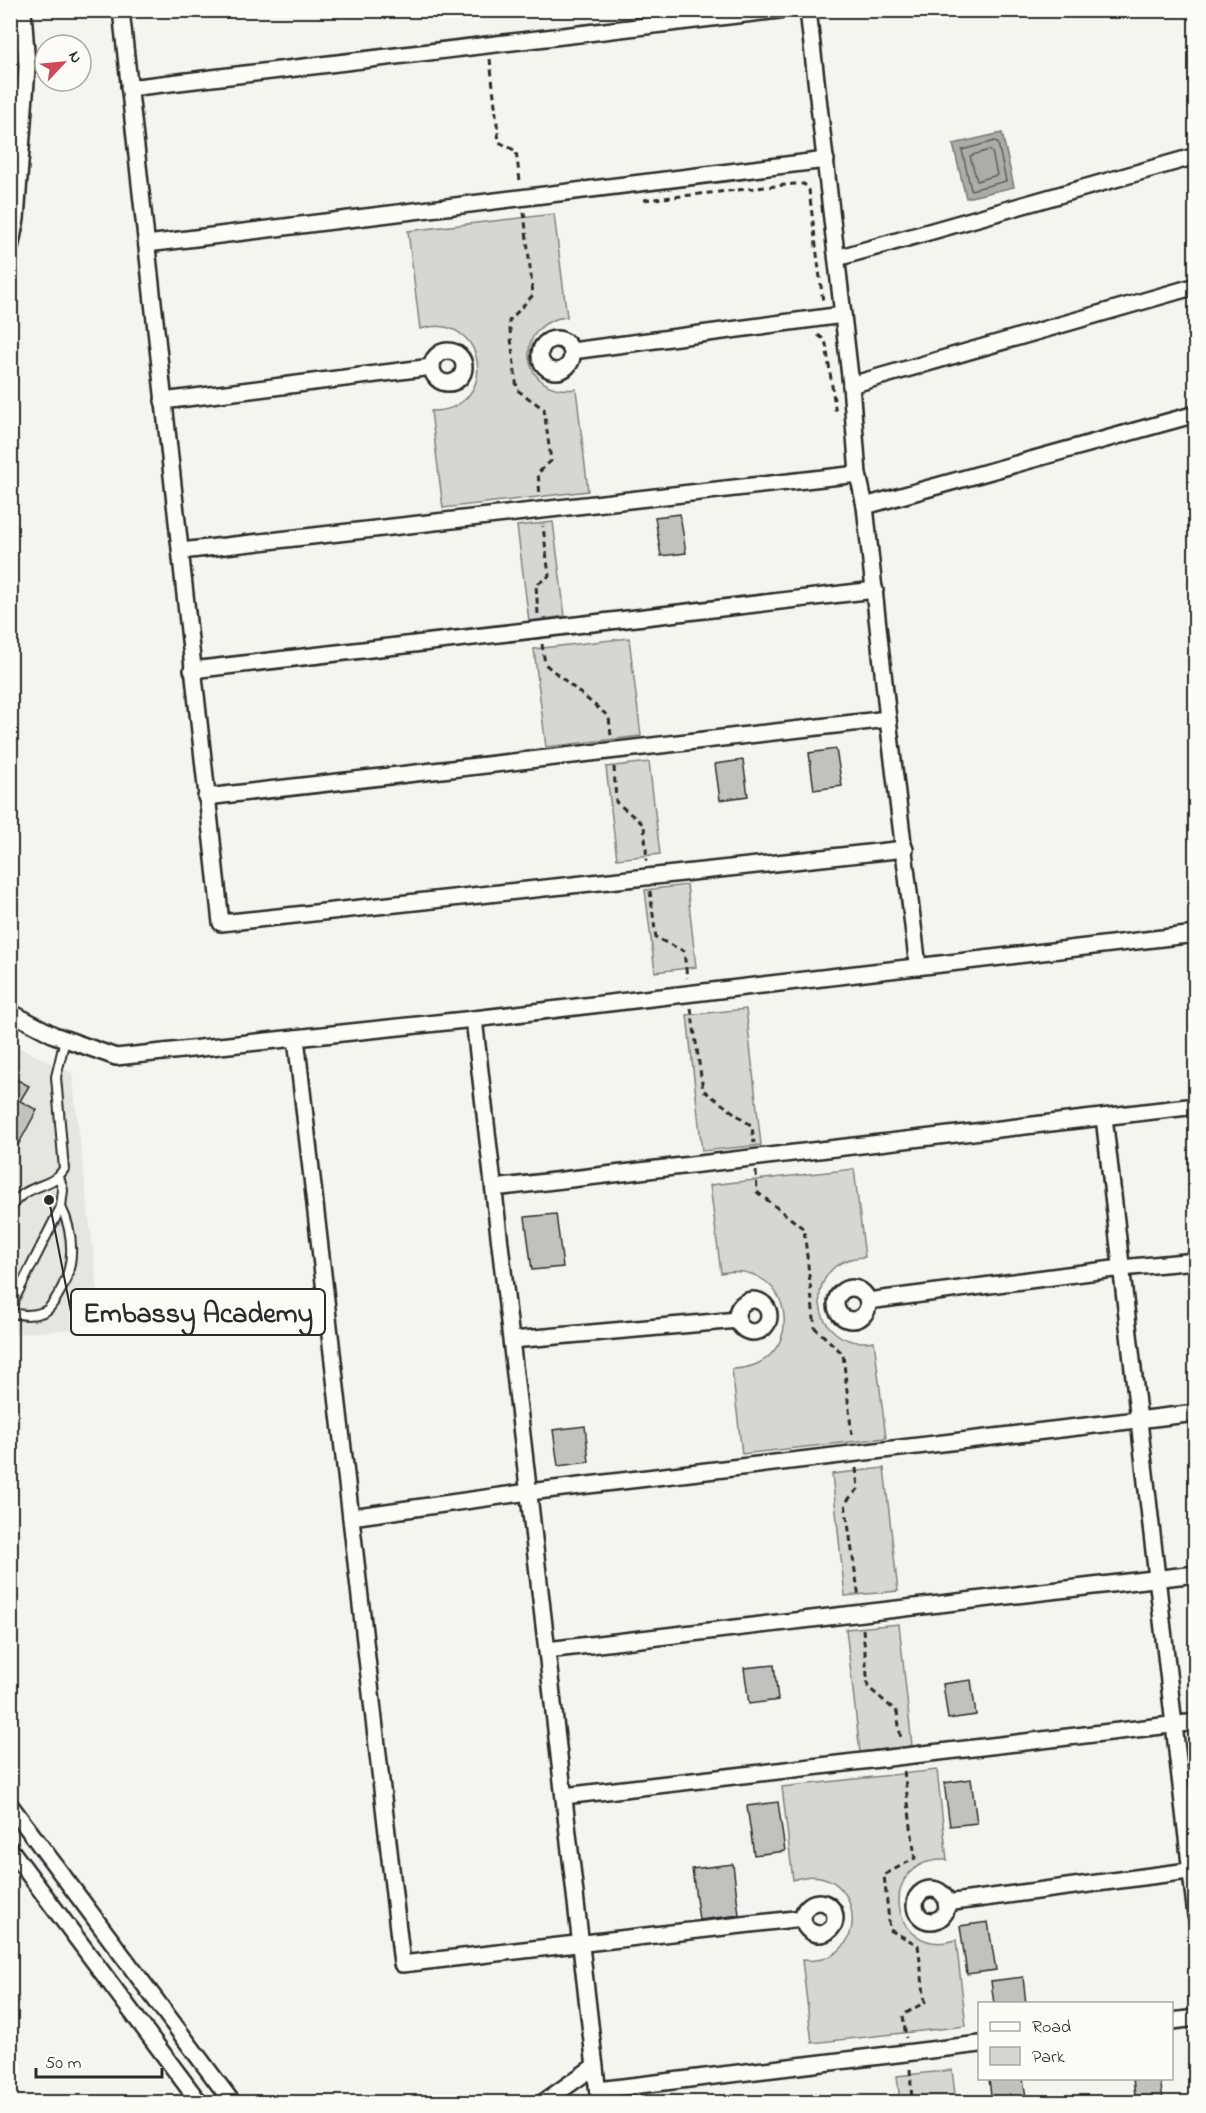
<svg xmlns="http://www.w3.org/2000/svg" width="1206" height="2113" font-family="'Indie Flower',sans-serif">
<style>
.built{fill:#e6e5e0}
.green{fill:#d7d6d2;stroke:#81807e;stroke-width:1.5}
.water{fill:#adaca9;stroke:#797877;stroke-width:1.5}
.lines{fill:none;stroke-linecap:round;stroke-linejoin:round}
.shore{stroke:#5f5f5d;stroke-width:1.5}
.building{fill:#c2c1be;stroke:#2b2b2b;stroke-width:1.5}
.service-casing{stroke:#2b2b2b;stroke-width:12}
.minor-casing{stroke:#2b2b2b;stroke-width:20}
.path{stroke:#2b2b2b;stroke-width:3;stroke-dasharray:6 4.5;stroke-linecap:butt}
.service{stroke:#fdfcf7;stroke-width:8}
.minor{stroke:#fdfcf7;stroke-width:15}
.leader{fill:none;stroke:#2b2b2b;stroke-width:2}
.callout-dot{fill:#2b2b2b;stroke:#fdfcf7;stroke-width:2}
.callout{fill:#fdfcf7;stroke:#2b2b2b;stroke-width:2}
.callout-label{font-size:28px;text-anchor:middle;font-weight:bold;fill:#2b2b2b}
</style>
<rect width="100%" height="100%" fill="#f5f4ef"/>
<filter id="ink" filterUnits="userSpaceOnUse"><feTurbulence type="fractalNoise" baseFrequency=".0167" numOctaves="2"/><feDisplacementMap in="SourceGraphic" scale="12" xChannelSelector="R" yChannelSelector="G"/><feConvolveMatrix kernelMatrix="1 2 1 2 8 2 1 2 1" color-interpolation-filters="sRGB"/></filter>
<g filter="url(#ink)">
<polygon class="built" points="10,1043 72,1073 102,1327 11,1334"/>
<g class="green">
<path d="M554,214L567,317C511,322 519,397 576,389L588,491L443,508L431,411C502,411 487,309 420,329L408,231Z"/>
<polygon points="553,522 565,616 529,621 517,526"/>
<polygon points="629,638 641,736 546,747 534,649"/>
<polygon points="649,762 660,854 617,859 606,767"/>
<polygon points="687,885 696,967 655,972 645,890"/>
<polygon points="746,1009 761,1145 702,1151 687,1015"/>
<path d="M854,1169L865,1257C798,1259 809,1353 874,1341L886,1438L742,1454L732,1369C809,1368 797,1258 721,1273L710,1185Z"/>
<polygon points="884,1468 898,1591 845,1596 832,1474"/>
<polygon points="899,1624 912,1746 860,1752 846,1629"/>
<path d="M937,1770L947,1860C876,1856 888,1960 956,1940L966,2026L812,2043L802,1960C877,1968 863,1855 793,1880L782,1787Z"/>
<polygon points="952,2070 956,2102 900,2102 897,2076"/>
</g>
<polygon class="water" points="1002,133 1014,187 966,198 953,144"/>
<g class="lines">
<g class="shore">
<polygon points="995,141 998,143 1006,181 971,190 962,150"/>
<polygon points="989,150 992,152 997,175 977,181 970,156"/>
</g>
</g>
<g class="building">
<polygon points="680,514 686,553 661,556 655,517"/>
<polygon points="836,749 842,786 814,790 809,753"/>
<polygon points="743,760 748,796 720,800 715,764"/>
<polygon points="10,1076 29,1086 20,1101 37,1110 10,1160"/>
<polygon points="556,1214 563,1267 532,1270 525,1217"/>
<polygon points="585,1426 589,1462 558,1466 553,1430"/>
<polygon points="774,1665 778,1700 749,1704 744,1668"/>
<polygon points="971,1680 976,1715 948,1719 943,1684"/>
<polygon points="971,1779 977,1823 950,1826 944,1783"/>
<polygon points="778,1802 785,1851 754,1855 747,1806"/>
<polygon points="733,1864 739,1915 699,1920 692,1869"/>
<polygon points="988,1922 996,1970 967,1974 960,1926"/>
<polygon points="1023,1977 1026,2004 994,2004 991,1981"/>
<polygon points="989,2079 1023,2079 1027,2103 992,2103"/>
<polygon points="1133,2079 1160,2079 1163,2100 1136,2103"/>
</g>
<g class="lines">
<g class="service-casing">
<g id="service">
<path d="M10,1209C25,1182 51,1190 64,1169L56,1077L65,1039"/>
<polyline points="10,1308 61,1207 63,1190 59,1177"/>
<path d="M10,1313C23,1315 35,1317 47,1310C51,1307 55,1300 58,1295C75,1268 75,1235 61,1207"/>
</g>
</g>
<g class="minor-casing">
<g id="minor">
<polyline points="121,10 221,923 905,849"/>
<polyline points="808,10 851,385 858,474 865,506 888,719 918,967"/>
<polyline points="129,88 779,10"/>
<polyline points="147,244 826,160"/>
<polyline points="10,248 16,219 27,67 23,10"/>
<polyline points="837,258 1196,156"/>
<circle cx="556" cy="355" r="16"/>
<polyline points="572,351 843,315"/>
<circle cx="448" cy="367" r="16"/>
<polyline points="851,385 1196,286"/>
<polyline points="163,401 432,367"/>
<polyline points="865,506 1196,414"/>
<polyline points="181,551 858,474"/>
<polyline points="192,670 875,590"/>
<polyline points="206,797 888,719"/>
<polyline points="10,1012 54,1035 116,1057 474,1019 1196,934"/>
<polyline points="474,1019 599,2102"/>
<polyline points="296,1038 402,1964 803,1918"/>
<polyline points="1104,1117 1196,1916"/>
<polyline points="494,1188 1196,1106"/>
<circle cx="852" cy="1304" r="16"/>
<circle cx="753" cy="1316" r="16"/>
<polyline points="868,1301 1121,1268 1196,1261"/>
<polyline points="512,1340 738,1320"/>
<polyline points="351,1517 529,1492 1196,1413"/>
<polyline points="547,1650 1196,1574"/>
<polyline points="564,1796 1196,1722"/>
<polyline points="10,1805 232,2102"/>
<polyline points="10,1849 199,2102"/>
<circle cx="931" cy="1905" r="16"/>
<circle cx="819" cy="1918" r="16"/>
<polyline points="946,1903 1196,1870"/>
<polyline points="1172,2021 1196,2018"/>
<polyline points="598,2090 980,2044"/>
<polyline points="544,2102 595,2066"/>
</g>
</g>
<g class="path">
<polyline points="490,59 499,142 516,151 520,181"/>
<polyline points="644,200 794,184 804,184 809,190 823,302"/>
<polyline points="524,212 533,295 509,321 517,390 544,409 551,461 538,473 540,496"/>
<polyline points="818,335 822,338 826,344 836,414"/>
<path d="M570,336C564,331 556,329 548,333C511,349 554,403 578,365"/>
<polyline points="538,614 536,585 549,576 543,526"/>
<polyline points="542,644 545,664 609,717 611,736"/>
<polyline points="614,767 616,802 644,825 647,861"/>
<polyline points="650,891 656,938 684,951 687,978"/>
<polyline points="691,1008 703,1090 752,1126 754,1143"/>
<polyline points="756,1171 757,1192 804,1229 815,1328 843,1354 852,1437"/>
<polyline points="856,1468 858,1489 845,1503 859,1598"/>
<polyline points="863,1629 868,1687 897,1712 901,1740"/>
<polyline points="904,1771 915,1858 884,1875 890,1930 918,1945 925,2002 903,2015 906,2038"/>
<polyline points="910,2069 912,2102"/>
</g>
<use href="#service" class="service"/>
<use href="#minor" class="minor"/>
</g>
</g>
<path class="leader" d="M49 1200L71 1312"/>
<circle class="callout-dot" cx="49" cy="1200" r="6"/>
<rect class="callout" x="71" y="1289" width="254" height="46" rx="6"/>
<g class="callout-label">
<text x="198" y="1322">Embassy Academy</text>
</g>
<rect width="1206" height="2113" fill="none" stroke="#fdfcf7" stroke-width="36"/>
<rect x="18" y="18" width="1170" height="2077" fill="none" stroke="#2b2b2b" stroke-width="2" filter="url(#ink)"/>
<rect x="978" y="2002" width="195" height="78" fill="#fdfcf7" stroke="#a9a8a5" stroke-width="1.5"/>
<rect x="990" y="2022" width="30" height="9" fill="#fdfcf7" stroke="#a9a8a5" stroke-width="1.5"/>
<text x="1032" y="2032" font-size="18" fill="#2b2b2b">Road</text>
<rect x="990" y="2047" width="30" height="18" fill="#d7d6d2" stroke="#a9a8a5" stroke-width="1.5"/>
<text x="1032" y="2062" font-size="18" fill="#2b2b2b">Park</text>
<g transform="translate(63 63) rotate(64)"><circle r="28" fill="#fdfcf7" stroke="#a9a8a5" stroke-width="1.5"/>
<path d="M0-4.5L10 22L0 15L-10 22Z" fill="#d1495b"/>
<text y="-9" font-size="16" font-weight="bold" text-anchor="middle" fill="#2b2b2b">N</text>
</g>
<path d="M36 2068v9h126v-9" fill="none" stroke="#2b2b2b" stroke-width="3"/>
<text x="45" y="2068" font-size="18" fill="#2b2b2b" stroke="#fdfcf7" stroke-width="4.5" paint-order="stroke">50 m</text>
</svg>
